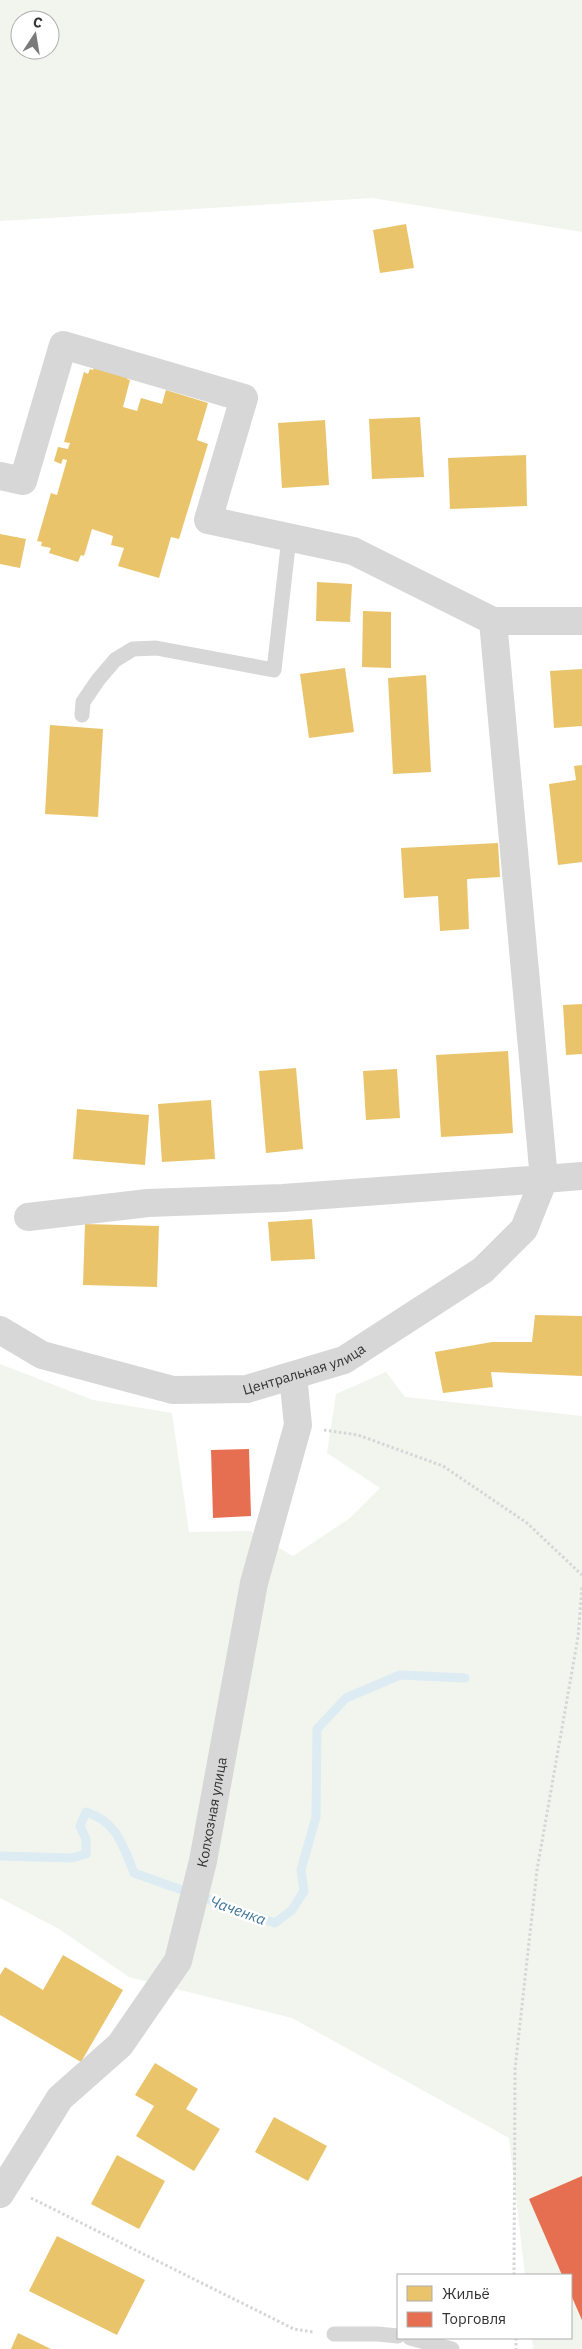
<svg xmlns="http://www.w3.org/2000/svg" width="582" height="2349" font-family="'IBM Plex Sans',sans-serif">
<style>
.green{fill:#f1f5ed;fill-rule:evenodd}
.homes{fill:#e9c46a}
.shops{fill:#e76f51}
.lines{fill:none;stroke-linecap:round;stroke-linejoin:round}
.stream{stroke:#ddebf3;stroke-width:9}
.path{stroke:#d6d6d6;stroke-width:3;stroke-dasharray:2.5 2.5;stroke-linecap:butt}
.service{stroke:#d7d7d7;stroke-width:15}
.minor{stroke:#d7d7d7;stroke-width:28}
.tertiary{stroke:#d7d7d7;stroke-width:28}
.labels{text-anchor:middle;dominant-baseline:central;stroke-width:5;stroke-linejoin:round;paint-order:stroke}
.street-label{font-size:14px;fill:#333;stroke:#fff}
.water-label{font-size:15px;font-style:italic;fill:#3f7597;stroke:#fff}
</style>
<rect width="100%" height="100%" fill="#fff"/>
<g class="green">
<path d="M0,0H582V232L372,198L0,221ZM20,20H50V50H20Z"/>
<polygon points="0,1364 93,1400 172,1413 189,1532 250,1531 293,1556 350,1518 380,1488 327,1453 336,1394 386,1372 405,1397 582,1416 582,2349 533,2349 532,2338 571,2338 571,2275 525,2275 509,2138 292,2018 129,1977 59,1929 0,1898"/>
</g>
<g class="homes">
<polygon points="406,224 414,268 380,273 373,230"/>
<polygon points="95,364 128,374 127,379 130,380 123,407 137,411 141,398 162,404 166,390 208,403 197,440 208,444 179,539 171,537 159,578 118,566 124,548 111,545 113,536 92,529 84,556 81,555 78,562 49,553 51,548 41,546 42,542 37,541 51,493 57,495 67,460 63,459 61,464 54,461 58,447 68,449 70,443 64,442 84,372 88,374 90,369 93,370"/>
<polygon points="420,417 424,477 372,479 369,419"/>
<polygon points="325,420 329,485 282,488 278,423"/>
<polygon points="526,455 527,506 450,509 448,458"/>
<polygon points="0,534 26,539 20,568 0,564"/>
<polygon points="317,582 352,584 350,622 316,621"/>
<polygon points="363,611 391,612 391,668 362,667"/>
<polygon points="345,668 354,732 309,738 300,674"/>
<polygon points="582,669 582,726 554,728 550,671"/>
<polygon points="426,675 431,772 393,774 388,678"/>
<polygon points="50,725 103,729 98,817 45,814"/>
<polygon points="582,765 582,862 558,865 549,784 576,780 574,766"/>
<polygon points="498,843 500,877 467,879 469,929 440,931 438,896 404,898 401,848"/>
<polygon points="582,1004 582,1054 566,1055 563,1005"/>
<polygon points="508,1051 513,1133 441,1137 436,1055"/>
<polygon points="296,1068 303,1149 266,1153 259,1071"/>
<polygon points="397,1069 400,1118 366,1120 363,1071"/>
<polygon points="211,1100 215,1159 162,1162 158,1104"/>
<polygon points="77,1109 149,1115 145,1165 73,1159"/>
<polygon points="312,1219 315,1259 271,1261 268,1222"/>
<polygon points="85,1224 159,1226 157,1287 83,1285"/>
<polygon points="535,1315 582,1316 582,1376 491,1372 493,1387 443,1393 435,1352 492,1342 532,1342"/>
<polygon points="63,1955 123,1990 81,2062 0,2015 0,1975 5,1967 43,1990"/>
<polygon points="155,2063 198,2089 186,2109 220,2129 194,2171 136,2136 154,2106 135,2095"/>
<polygon points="274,2117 327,2146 308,2181 255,2152"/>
<polygon points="117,2155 165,2181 139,2229 91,2204"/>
<polygon points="57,2236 145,2280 117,2335 29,2291"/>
<polygon points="18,2333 51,2349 11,2349"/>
</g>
<g class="shops">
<polygon points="249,1449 251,1516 213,1518 211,1450"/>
<polygon points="582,2176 582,2320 571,2295 571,2275 562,2275 529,2199"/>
</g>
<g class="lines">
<path class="stream" d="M0,1856L72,1858L86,1854V1839L80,1826L86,1812C117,1822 123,1845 134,1873L275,1923L292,1910L304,1891L301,1870L316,1817L317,1729L346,1698L400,1675L465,1678"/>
<g class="path">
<polyline points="324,1430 358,1435 443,1466 527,1523 582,1575"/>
<polyline points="31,2198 294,2329 313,2332"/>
<polyline points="514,2275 515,2069 537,1870 578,1637 582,1587"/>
<polyline points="516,2338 516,2349"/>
</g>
<g class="service">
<polyline points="82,715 83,702 98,680 115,660 133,649 156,648 274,670 289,538"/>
<polyline points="334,2334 378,2334 398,2336"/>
<polyline points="410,2338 452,2349"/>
</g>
<g class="minor">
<polyline points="0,476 23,481 63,345 244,398 208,520 353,551 493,621 582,621"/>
<polyline points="28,1217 148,1203 283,1198 544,1179 493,621"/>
<path id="s1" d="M0,2194L60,2098L120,2045L178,1961L203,1861L254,1583L298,1425L293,1376"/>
</g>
<path class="tertiary" id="s2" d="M0,1330L42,1355L173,1390L247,1389L344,1360L483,1270L524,1229L544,1179L582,1176"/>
</g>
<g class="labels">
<g class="street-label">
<text stroke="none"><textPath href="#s2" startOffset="319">Центральная улица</textPath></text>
<text stroke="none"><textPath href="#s1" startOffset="448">Колхозная улица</textPath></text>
</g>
<g class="water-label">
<text transform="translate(238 1910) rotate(20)">Чаченка</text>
</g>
</g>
<rect x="397" y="2274" width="175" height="65" fill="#ffffff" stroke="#adadad"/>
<rect x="407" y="2286" width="25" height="15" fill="#e9c46a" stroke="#adadad"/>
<text x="442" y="2299" font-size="15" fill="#333333">Жильё</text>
<rect x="407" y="2312" width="25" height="15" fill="#e76f51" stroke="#adadad"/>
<text x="442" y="2324" font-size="15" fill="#333333">Торговля</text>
<g transform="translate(35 35) rotate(12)"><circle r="24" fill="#ffffff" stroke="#adadad"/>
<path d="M0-4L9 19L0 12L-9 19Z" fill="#7a7a7a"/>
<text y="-8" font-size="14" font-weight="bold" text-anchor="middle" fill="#333333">С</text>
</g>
</svg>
